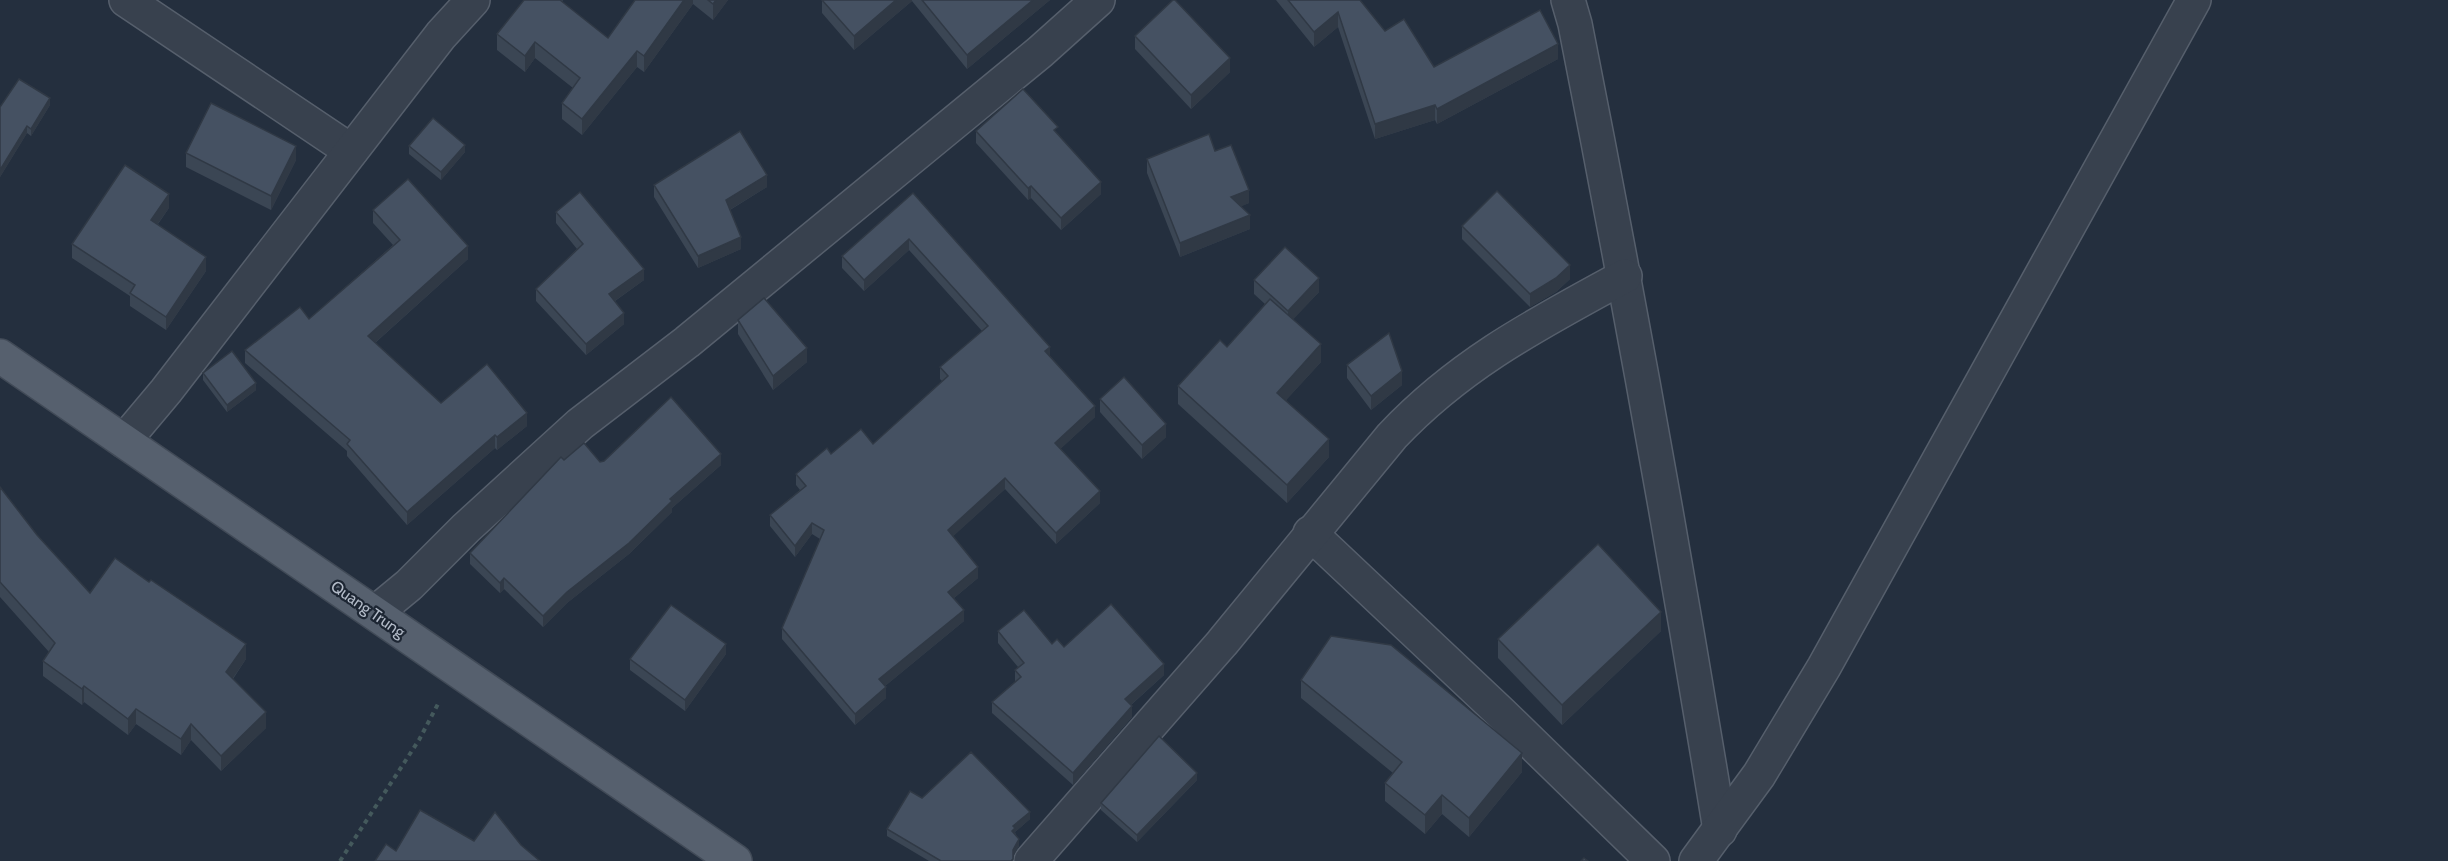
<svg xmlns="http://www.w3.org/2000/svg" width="2448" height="861" font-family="Cabin,sans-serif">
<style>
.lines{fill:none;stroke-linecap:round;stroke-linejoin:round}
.minor-casing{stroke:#565f6c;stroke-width:36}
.major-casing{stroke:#414a57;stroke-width:36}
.path{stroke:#44595c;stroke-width:4;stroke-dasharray:4.5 4.5;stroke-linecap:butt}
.minor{stroke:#38414e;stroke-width:33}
.major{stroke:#56606e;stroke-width:33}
.wall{fill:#3b4654}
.shaded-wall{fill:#303945}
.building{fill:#455162;stroke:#303945;stroke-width:1.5}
.labels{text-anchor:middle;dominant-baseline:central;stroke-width:4.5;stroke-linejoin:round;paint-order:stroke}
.street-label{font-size:16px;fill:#b4bcc9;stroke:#1d2633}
</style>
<rect width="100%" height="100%" fill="#242f3e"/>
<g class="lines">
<g class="minor-casing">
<g id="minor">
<polyline points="126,0 351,151"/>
<path d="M1568,0L1575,24C1628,292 1676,560 1720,830"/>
<polyline points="124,441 166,391 441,35 473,0"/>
<polyline points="1310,533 1501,713 1653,861"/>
<polyline points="375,613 409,585 466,528 580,424 687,342 1040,52 1098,0"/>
<path d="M1031,861L1222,643L1392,436C1461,363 1537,324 1625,276"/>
<polyline points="1696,861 1759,775 1824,667 2194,0"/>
</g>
</g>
<g class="major-casing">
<polyline id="major" points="0,356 735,861"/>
</g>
<polyline class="path" points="340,861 419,740 439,702"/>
<use href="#minor" class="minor"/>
<use href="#major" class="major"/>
</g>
<g class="wall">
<polygon points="524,0 563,0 562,2 608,38 635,0 728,0 713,20 693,4 644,72 637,67 582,135 562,119 562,103 573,88 535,58 525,72 497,50 497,34"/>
<polygon points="822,0 1050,0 967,69 912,1 854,50 822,13"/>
<polygon points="1276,0 1360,0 1385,31 1434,67 1558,59 1437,124 1435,120 1375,139 1338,27 1314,47"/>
<polygon points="1135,36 1230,72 1191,109 1135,49"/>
<polygon points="50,105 31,136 27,133 0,177 0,107"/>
<polygon points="976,131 1058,134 1101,194 1061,230 1031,198 1028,200 976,143"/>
<polygon points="409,146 465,152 441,180 409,154"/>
<polygon points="186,153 296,160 271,210 186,167"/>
<polygon points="1147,159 1249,203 1241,206 1250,229 1180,257 1147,173"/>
<polygon points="654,185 767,187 730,210 741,249 698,268 654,197"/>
<polygon points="913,193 1050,357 1095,417 1060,449 1100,503 1056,544 1005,489 953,536 978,578 954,598 964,621 885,686 886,698 855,725 782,639 782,628 820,539 812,534 795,557 770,526 770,515 800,490 796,485 796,474 831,454 873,444 942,381 940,379 940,367 982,331 909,250 864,291 842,268 842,256"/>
<polygon points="169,208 158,224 206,271 166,330 130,306 130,296 72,258 72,244"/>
<polygon points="373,210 468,259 375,343 441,403 527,426 497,450 495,448 407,525 347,456 347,451 245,363 245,350 309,319 393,245 373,223"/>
<polygon points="556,212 644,280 615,301 624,324 586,355 536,301 536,289 577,249 556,223"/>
<polygon points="1462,226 1570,279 1556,292 1530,307 1462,239"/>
<polygon points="1254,280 1319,292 1293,319 1321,362 1286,400 1329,457 1287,503 1178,404 1178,386 1227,347 1265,304 1254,294"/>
<polygon points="738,320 807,362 773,390 738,334"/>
<polygon points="1347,365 1402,385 1371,410 1347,378"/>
<polygon points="203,373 256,390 227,412 203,380"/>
<polygon points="1100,399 1166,437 1142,459 1100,412"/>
<polygon points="564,460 721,465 672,508 672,512 629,554 567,603 543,627 504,589 500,593 470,564 470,553"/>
<polygon points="0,487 37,535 90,593 246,659 233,679 266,728 221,771 191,740 181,755 136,724 128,735 84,702 82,705 43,676 43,661 49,652 0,597"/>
<polygon points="998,631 1064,647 1164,675 1131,705 1132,717 1073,785 992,713 992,702 1015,682 1015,670 1018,667 998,643"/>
<polygon points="1661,631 1562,725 1498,658 1498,639"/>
<polygon points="726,654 685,711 630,670 630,659"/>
<polygon points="1301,680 1522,772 1469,837 1442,814 1425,834 1385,801 1385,783 1393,773 1301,698"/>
<polygon points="1197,780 1137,842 1101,810 1101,803"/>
<polygon points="922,798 1030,819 1015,832 1019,846 1013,856 1013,861 929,861 887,836 887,829"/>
</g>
<g class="shaded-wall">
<polygon points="684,0 693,0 693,4 644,72 644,56"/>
<polygon points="716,0 728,0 713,20 713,4"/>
<polygon points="896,0 912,0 912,1 854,50 854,36"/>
<polygon points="1033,0 1050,0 967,69 967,55"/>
<polygon points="1338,12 1338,27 1314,47 1314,32"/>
<polygon points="535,42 535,58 525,72 525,56"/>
<polygon points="1558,44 1558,59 1437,124 1437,109"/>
<polygon points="637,51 637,67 582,135 582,119"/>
<polygon points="1230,58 1230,72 1191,109 1191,95"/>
<polygon points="50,98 50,105 31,136 31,129"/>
<polygon points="1435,105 1435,120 1375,139 1375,124"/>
<polygon points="27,126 27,133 0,177 0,170"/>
<polygon points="465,145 465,152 441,180 441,172"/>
<polygon points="296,146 296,160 271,210 271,196"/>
<polygon points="767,175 767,187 726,212 726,200"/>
<polygon points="1101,182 1101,194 1061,230 1061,218"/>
<polygon points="1031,186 1031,198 1028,200 1028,188"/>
<polygon points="1249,190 1249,203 1231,211 1231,197"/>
<polygon points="169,194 169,208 151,233 151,220"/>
<polygon points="1250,215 1250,229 1180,257 1180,243"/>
<polygon points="741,237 741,249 698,268 698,256"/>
<polygon points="909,239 909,250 864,291 864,280"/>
<polygon points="468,246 468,259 368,349 368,336"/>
<polygon points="206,257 206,271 166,330 166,317"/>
<polygon points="1570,265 1570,279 1556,292 1530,307 1530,294"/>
<polygon points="644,269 644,280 609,305 609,294"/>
<polygon points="1319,278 1319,292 1288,325 1288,311"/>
<polygon points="624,313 624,324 586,355 586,344"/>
<polygon points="1321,344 1321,362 1277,410 1277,393"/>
<polygon points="1050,347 1050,358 1045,351"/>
<polygon points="807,348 807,362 773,390 773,376"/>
<polygon points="1402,371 1402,385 1371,410 1371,396"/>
<polygon points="256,383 256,390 227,412 227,405"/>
<polygon points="1095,406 1095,417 1055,454 1055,443"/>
<polygon points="527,413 527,426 497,450 497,437"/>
<polygon points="1166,424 1166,437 1142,459 1142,445"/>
<polygon points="495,435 495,448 407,525 407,512"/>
<polygon points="1329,439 1329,457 1287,503 1287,485"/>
<polygon points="721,454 721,465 672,508 672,512 629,554 567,603 543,627 543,616 567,592"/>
<polygon points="1005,478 1005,489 948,541 948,530"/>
<polygon points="1100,491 1100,503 1056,544 1056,533"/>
<polygon points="812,523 812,534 795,557 795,546"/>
<polygon points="978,567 978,578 948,603 948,592"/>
<polygon points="504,578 504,589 500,593 500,583"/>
<polygon points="964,610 964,621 879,691 879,679"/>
<polygon points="1661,612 1661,631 1562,725 1562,705"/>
<polygon points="246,644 246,659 226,688 226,672"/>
<polygon points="726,644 726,654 685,711 685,700"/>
<polygon points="1164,664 1164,675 1125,710 1125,699"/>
<polygon points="84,686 84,702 82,705 82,689"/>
<polygon points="886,687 886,698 855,725 855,714"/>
<polygon points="1132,706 1132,717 1073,785 1073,773"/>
<polygon points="136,709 136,724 128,735 128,719"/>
<polygon points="266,712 266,728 221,771 221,756"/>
<polygon points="191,724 191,740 181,755 181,739"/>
<polygon points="1522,753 1522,772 1469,837 1469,818"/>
<polygon points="1197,773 1197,780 1137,842 1137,835"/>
<polygon points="1442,795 1442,814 1425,834 1425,815"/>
<polygon points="1030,812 1030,819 1015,832 1015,835 1012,831 1013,826"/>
<polygon points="1019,839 1019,846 1013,857 1013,850"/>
</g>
<g class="building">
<polygon points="524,0 560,0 608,38 635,0 684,0 644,56 637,51 582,119 562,103 580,78 535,42 525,56 497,34"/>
<polygon points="708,0 716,0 713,4"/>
<polygon points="822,0 896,0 854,36"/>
<polygon points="922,0 1033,0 967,55"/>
<polygon points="1173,0 1175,0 1230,58 1191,95 1135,36"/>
<polygon points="1288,0 1360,0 1385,31 1404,19 1434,67 1540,10 1558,44 1437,109 1435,105 1375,124 1338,12 1314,32"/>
<polygon points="19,79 50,98 31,129 27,126 0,170 0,107"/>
<polygon points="1023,89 1058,127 1054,130 1101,182 1061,218 1031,186 1028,188 976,131"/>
<polygon points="211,103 296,146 271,196 186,153"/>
<polygon points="433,118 465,145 441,172 409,146"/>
<polygon points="740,131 767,175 726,200 741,237 698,256 654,185"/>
<polygon points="1209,134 1215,151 1231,145 1249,190 1231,197 1250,215 1180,243 1147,159"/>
<polygon points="125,165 169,194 151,220 206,257 166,317 130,293 135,285 72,244"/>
<polygon points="408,179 468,246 368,336 441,403 487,364 527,413 497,437 495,435 407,512 347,444 350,440 245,350 300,307 309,319 400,240 373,210"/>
<polygon points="1497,191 1570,265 1556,278 1530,294 1462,226"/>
<polygon points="580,192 644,269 609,294 624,313 586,344 536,289 583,244 556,212"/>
<polygon points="913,193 1050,347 1045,351 1095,406 1055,443 1100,491 1056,533 1005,478 948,530 978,567 948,592 964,610 879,679 886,687 855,714 782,628 824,530 812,523 795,546 770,515 806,486 796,474 827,448 831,454 861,429 873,444 948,376 940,367 988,326 909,239 864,280 842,256"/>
<polygon points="1285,247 1319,278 1288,311 1254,280"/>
<polygon points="764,298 807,348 773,376 738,320"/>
<polygon points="1270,299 1321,344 1277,393 1329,439 1287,485 1178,386 1220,340 1227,347"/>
<polygon points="1389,333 1402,371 1371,396 1347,365"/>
<polygon points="232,351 256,383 227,405 203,373"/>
<polygon points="1124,377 1166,424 1142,445 1100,399"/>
<polygon points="671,397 721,454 670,499 672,501 629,543 567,592 543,616 504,578 500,583 470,553 561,457 564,460 584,443 600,462 604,461"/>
<polygon points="0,487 37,535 90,593 115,558 149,582 151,580 246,644 226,672 266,712 221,756 191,724 181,739 136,709 128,719 84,686 82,689 43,661 55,643 0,582"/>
<polygon points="1598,544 1661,612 1562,705 1498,639"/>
<polygon points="1111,604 1164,664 1125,699 1132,706 1073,773 992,702 1021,677 1015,670 1024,663 998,631 1024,610 1052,644 1057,639 1064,647"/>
<polygon points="671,605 726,644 685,700 630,659"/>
<polygon points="1331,636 1391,645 1522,753 1469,818 1442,795 1425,815 1385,783 1402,762 1301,680"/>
<polygon points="1159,736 1197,773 1137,835 1101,803"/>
<polygon points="971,752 1030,812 1013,826 1015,828 1012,831 1019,839 1013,850 1013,859 1011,861 941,861 887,829 910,791 922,798"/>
<polygon points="420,810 474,841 495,812 521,845 540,861 375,861 386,844 396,851"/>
<polygon points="1584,858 1588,861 1581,861"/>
</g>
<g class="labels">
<g class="street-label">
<text transform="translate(368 609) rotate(35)">Quang Trung</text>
</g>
</g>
</svg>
